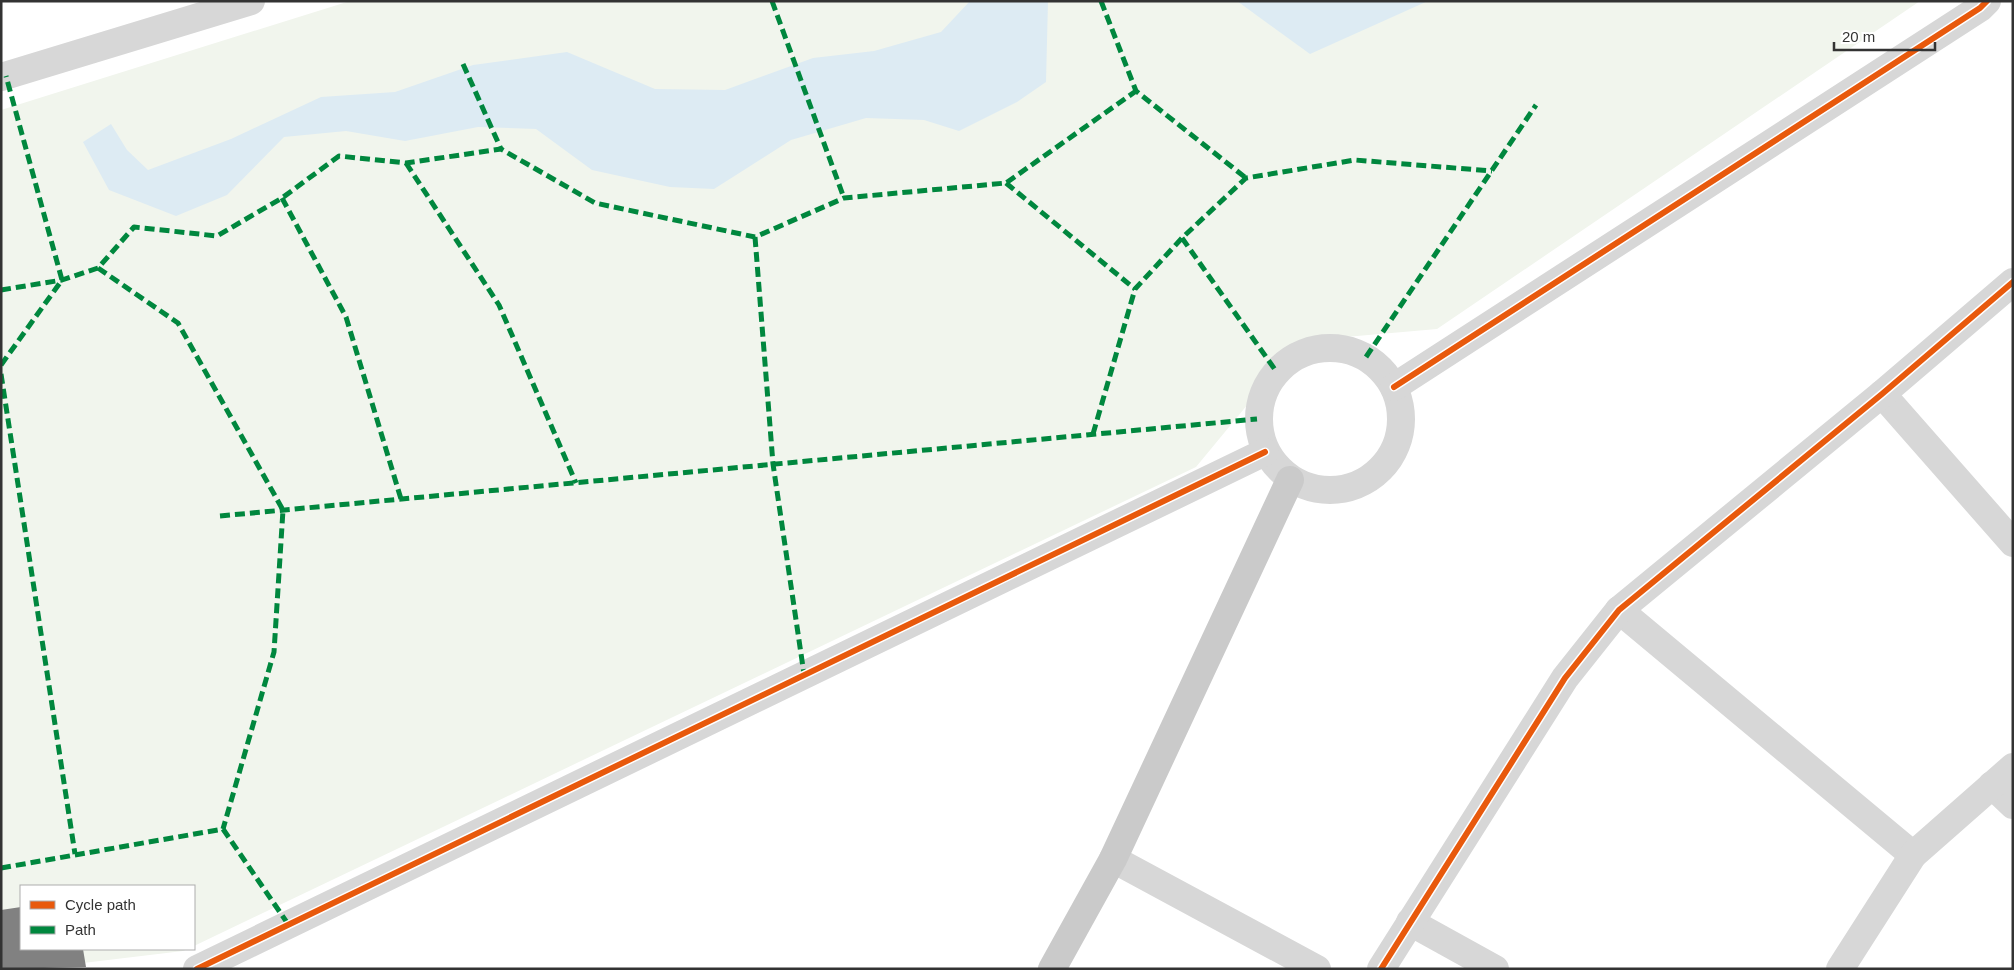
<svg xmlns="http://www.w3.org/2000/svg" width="2014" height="970" font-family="Arial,sans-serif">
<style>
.green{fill:#f1f5ed}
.water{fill:#ddebf3}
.building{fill:#818181}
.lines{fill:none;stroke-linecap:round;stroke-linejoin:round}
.minor{stroke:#d7d7d7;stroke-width:28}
.major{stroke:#cacaca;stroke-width:28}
.quiet{stroke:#00873e;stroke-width:5;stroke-dasharray:10 5;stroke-linecap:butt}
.cycleway-casing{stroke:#fff;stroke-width:9}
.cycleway{stroke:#e8590c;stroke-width:6}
</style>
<rect width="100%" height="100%" fill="#fff"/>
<polygon class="green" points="350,1 1920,1 1437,329 1300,341 1196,467 194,946 194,886 21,886 21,949 188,949 183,951 33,969 1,969 1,110"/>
<g class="water">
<polygon points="970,1 1048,1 1046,82 1017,102 959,131 924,120 866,118 791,140 714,189 670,187 592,170 536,129 478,127 405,141 346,131 284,137 227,195 176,216 109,190 83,142 111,124 127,150 148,170 231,139 321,97 395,92 473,65 567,52 655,89 725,90 813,58 874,51 941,32"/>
<polygon points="1237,1 1428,1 1310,54"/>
</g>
<polygon class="building" points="21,907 21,949 83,949 86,967 1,969 1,910"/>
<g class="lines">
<g class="minor">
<polyline points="1,77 251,1"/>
<circle cx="1330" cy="419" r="71"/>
<polyline points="1394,387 1980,8 1987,1"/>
<polyline points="1882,394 2013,543"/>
<polyline points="1619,610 1913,855"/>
<polyline points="1992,785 2013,805"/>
<polyline points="1113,859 1317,969"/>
<polyline points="1410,922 1495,969"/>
<polyline points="197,969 1265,452"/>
<polyline points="1381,969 1565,678 1619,610 1882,394 2013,282"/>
<polyline points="1840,969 1913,855 2013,767"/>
</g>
<polyline class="major" points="1052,969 1113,859 1290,480"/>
<g class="quiet">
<polyline points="772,1 844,198"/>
<polyline points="1101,1 1136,91 1246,178"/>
<polyline points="463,64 501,149"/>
<polyline points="406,163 499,305 576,483"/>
<polyline points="1006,183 1135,289"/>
<polyline points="282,198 346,317 401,499"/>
<polyline points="755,237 773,464 804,674"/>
<polyline points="1182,238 1276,371"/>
<polyline points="98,268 178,323 283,510 274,652 223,829"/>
<polyline points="1,290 62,280 98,268 134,227 217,236 282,198 339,156 406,163 501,149 595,203 755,237 844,198 1006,183 1136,91"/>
<polyline points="1366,357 1536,105"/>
<polyline points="1,365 62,280 6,76"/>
<polyline points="1,374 75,854"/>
<polyline points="1093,434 1135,289 1182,238 1246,178 1355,160 1492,171"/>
<polyline points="220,516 1257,419"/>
<polyline points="223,829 288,924"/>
<polyline points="1,868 223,829"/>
</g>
<g class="cycleway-casing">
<g id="cycleway">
<polyline points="1394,387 1980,8 1987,1"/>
<polyline points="197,969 1265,452"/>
<polyline points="1381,969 1565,678 1619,610 1882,394 2013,282"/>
</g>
</g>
<use href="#cycleway" class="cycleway"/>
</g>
<rect width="2014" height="970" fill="none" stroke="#333333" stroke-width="5"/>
<rect x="20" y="885" width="175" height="65" fill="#ffffff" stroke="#adadad"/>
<rect x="30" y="901" width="25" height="8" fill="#e8590c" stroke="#adadad"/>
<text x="65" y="910" font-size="15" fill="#333333">Cycle path</text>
<rect x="30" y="926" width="25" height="8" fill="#00873e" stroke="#adadad"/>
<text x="65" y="935" font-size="15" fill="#333333">Path</text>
<path d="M1834 42v8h101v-8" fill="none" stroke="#333333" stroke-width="2.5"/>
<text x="1842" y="42" font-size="15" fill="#333333" stroke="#ffffff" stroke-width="4" paint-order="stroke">20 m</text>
</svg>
